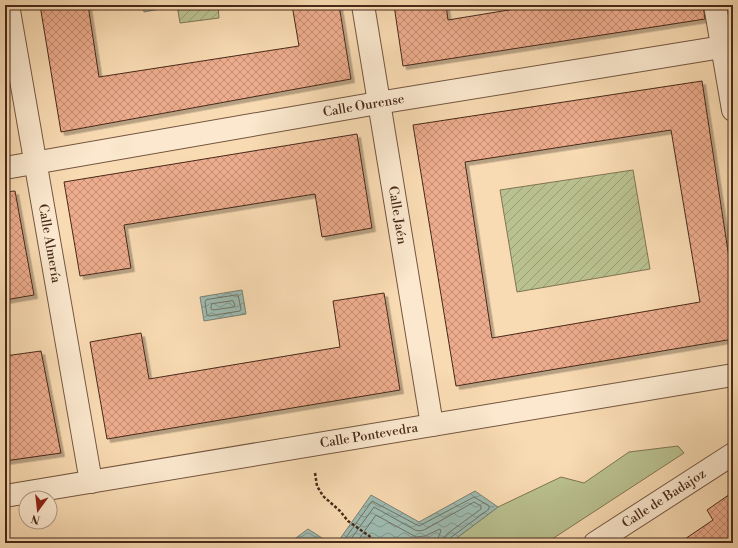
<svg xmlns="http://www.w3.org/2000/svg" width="738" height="548" font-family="'Libre Bodoni',serif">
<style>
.park{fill:#bac190;stroke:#807554}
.garden{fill:url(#garden-furrows);stroke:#807554}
.water{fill:url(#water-waves);stroke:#7b8174}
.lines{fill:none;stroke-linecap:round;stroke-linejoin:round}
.shore{stroke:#727265;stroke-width:1}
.building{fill:url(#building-cross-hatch);stroke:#472919;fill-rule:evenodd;filter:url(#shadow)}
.minor-casing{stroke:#745640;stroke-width:24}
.path{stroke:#472919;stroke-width:2.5;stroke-dasharray:3 2;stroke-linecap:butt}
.minor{stroke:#fbe8ce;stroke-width:22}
.labels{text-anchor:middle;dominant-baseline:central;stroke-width:3;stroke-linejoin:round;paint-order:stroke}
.street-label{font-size:13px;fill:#472919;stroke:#fbe8ce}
</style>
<defs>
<pattern id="garden-furrows" width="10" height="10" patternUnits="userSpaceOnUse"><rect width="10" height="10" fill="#bac190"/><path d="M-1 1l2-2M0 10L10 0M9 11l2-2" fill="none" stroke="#999d75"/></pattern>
<pattern id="water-waves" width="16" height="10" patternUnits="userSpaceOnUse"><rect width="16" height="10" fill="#9ebbb1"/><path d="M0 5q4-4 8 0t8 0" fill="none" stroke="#83988f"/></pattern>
<pattern id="building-cross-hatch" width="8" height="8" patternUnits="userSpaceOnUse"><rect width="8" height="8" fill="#edac8d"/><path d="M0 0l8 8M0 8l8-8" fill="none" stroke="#c28c72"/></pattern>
<filter id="shadow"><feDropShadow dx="3.5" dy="3.5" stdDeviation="0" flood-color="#0004"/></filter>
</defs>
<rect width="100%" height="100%" fill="#f9dbb3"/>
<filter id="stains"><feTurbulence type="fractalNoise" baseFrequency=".005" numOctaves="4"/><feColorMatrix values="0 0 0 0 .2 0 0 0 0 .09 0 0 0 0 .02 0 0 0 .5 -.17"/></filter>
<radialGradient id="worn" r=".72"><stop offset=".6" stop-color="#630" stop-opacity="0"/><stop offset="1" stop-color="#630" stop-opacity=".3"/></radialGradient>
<polygon class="park" points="678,446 684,453 546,543 450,543 498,507 561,477 584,483 629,452"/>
<g class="garden">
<polygon points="177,5 218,5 219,18 180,23"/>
<polygon points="633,170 650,269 517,292 500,190"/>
</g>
<g class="water">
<polygon points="143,5 171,5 171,7 144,12"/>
<polygon points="242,290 246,314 204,321 200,297"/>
<polygon points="475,491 498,507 450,543 337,543 371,495 419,522"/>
<polygon points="308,529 330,543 289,543"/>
</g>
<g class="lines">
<g class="shore">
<polygon points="238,295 241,309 240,311 209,316 207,315 205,302 206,300"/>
<polygon points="233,301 235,305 234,307 213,310 211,309 211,306 212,304"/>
<polyline points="342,543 372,501 419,526 474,497 489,506 489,509 450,538 449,543"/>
<polyline points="348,543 374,507 415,530 419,531 424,530 474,502 481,506 481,509 447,534 444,538 444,543"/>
<polyline points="356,543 376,515 416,537 425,536 440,529 441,531 438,538 438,543"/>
</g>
</g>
<g class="building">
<polygon points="40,5 88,5 99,77 299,46 292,5 339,5 351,79 61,132"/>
<polygon points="394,5 446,5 448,20 539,5 703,5 705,19 403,66"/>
<path d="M702,81L733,284V339L456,386L413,125ZM671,130L700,302L492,338L465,162Z"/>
<polygon points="357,134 372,228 322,237 315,194 124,225 131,268 80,276 64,182"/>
<polygon points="15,191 34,295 5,300 5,192"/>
<polygon points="384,293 400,390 107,439 90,342 141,333 149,379 340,347 333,301"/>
<polygon points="41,351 61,453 5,461 5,356"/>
<polygon points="733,492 733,543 679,543 713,520 707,510"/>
</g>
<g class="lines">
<g class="minor-casing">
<g id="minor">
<path id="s1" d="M8,5L91,482"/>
<path id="s2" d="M363,5L432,425"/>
<polyline points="715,5 733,110"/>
<path id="s3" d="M5,168L378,103L722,47"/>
<path id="s4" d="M5,496L733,375"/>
<path id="s5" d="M595,543L733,454"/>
</g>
</g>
<polyline class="path" points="315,473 317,486 323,496 340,511 348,521 379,543"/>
<use href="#minor" class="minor"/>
</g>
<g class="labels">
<g class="street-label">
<text stroke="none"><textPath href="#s3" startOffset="364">Calle Ourense</textPath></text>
<text stroke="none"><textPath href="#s2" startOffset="213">Calle Jaén</textPath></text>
<text stroke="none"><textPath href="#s1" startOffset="242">Calle Almería</textPath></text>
<text stroke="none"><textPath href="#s4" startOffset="369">Calle Pontevedra</textPath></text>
<text stroke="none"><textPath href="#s5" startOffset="82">Calle de Badajoz</textPath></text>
</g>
</g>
<rect width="738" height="548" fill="none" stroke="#f9dbb3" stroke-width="20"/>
<rect x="6" y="6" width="726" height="536" fill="none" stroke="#472919" stroke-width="2"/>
<rect x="10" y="10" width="718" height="528" fill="none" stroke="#472919"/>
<g transform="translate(38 510) rotate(195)"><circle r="19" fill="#fbe8ce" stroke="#b39c86"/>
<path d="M0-3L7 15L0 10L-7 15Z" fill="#8f2418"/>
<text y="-6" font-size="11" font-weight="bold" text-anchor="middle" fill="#472919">N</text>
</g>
<rect width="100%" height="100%" filter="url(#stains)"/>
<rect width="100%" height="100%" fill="url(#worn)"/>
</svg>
